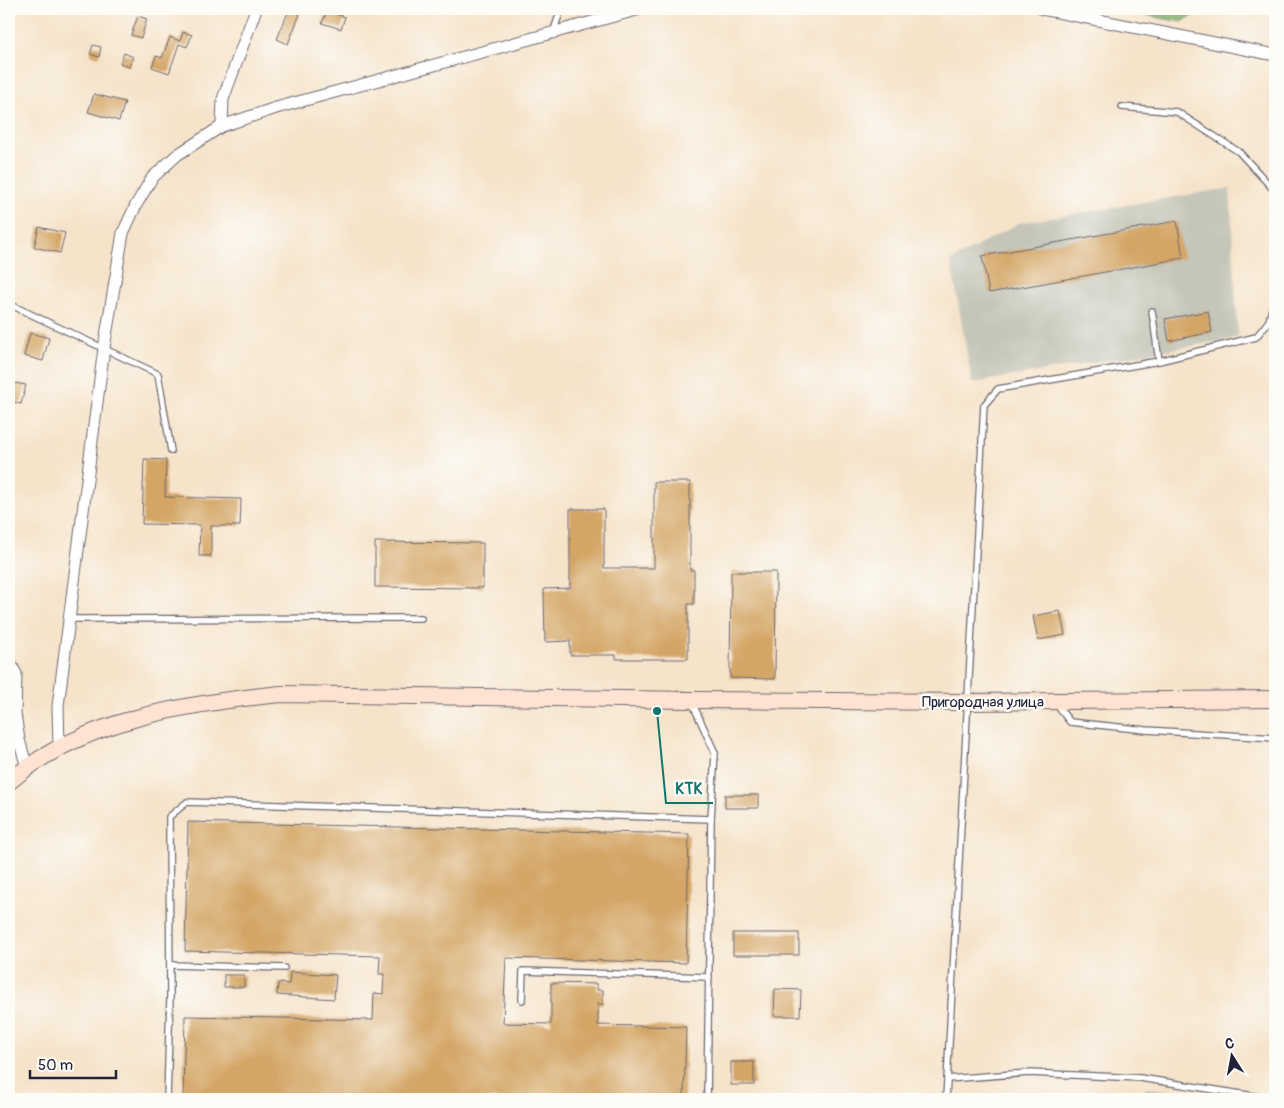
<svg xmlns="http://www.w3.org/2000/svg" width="1284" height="1108" font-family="Pangolin,sans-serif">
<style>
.industrial{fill:#c5c5b8}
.forest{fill:#80ae67;stroke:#516851}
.building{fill:#d4a666}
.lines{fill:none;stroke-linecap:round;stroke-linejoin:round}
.lane-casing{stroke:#6c666d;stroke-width:8}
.street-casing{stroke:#6c666d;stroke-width:13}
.secondary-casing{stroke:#6c666d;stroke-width:18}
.lane{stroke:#fff;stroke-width:5.5}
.street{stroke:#fff;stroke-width:11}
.secondary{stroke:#fee3d2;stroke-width:16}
.labels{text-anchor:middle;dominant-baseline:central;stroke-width:5;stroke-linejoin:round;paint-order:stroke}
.street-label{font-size:15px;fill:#22223b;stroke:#fdfcf7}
.leader{fill:none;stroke:#0f766e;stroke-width:2}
.callout-dot{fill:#0f766e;stroke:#fdfcf7;stroke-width:2}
.callout-label{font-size:16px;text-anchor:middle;font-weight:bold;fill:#0f766e;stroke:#fdfcf7;stroke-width:5;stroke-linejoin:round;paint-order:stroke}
</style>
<rect width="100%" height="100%" fill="#fdfcf7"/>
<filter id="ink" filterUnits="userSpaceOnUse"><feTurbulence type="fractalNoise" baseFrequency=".02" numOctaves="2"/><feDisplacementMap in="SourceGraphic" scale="10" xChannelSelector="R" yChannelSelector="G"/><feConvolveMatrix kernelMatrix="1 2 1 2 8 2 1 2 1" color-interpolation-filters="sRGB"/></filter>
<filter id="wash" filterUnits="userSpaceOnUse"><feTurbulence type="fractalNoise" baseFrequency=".0096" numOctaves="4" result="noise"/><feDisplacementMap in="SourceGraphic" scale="20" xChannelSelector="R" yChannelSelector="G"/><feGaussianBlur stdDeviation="1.12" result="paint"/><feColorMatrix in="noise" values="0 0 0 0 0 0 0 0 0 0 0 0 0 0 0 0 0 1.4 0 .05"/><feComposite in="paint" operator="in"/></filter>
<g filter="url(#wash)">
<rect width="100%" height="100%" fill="#f5e3ca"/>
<g class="industrial">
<polygon points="1230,188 1238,338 972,383 951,261 1019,223"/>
<polygon points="1146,1087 1222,1099 1142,1099"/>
</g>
<polygon class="forest" points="1113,9 1200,9 1200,11 1182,22"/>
<g id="blocks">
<g class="building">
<polygon points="289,10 300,14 288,44 277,39"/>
<polygon points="327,11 345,17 341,29 322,23"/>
<polygon points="138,16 147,19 141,38 131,35"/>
<polygon points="183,32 192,35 187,47 179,44 169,73 152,67 156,56 162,58 170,37 180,41"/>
<polygon points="93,45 101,47 99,57 90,54"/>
<polygon points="124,53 133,57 129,67 120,63"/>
<polygon points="94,94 125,102 119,121 88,112"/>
<polygon points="1177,221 1183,258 989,293 982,256"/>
<polygon points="39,227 65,233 60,253 34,247"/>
<polygon points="1208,311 1212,332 1169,341 1165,319"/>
<polygon points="30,333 49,338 43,361 24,356"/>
<polygon points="9,382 26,385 21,404 9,401"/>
<polygon points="144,459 166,460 165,497 241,499 240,526 211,526 211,556 199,556 200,525 142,524"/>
<polygon points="654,482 690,482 690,570 694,570 694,604 688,604 688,659 616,659 616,655 570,655 570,641 545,642 544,589 570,588 570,509 604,509 604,568 654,568"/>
<polygon points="375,542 483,543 483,588 375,587"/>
<polygon points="731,572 776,572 775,679 730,678"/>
<polygon points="1060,611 1065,635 1038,640 1033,616"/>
<rect x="725" y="795" width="33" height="13"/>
<polygon points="188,822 689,834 686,963 506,958 503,1023 551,1024 551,983 597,984 597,990 603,990 603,1004 598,1004 598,1025 686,1027 684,1099 183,1099 185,1016 373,1020 374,993 383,994 384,974 379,974 380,956 185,951"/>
<rect x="733" y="933" width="66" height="22"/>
<polygon points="290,972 336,975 334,999 277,995 278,983 289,984"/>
<rect x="224" y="975" width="20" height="12"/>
<polygon points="775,989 801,990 800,1016 774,1016"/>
<rect x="731" y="1062" width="23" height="23"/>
</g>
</g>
</g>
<g filter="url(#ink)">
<use href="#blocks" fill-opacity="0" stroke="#6c666d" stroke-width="1"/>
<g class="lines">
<g class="lane-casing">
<g id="lane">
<polyline points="553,33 561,9"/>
<polyline points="1122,107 1177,112 1239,152 1275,191"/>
<polyline points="9,304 158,374 171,451"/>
<polyline points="1159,361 1256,337 1269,321 1275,297"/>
<polyline points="70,619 421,618"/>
<polyline points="692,702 715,753 711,819 707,1099"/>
<polyline points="1056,704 1070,722 1146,730 1275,738"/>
<polyline points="170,965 284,968"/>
<polyline points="522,1000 523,971 709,977"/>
<polyline points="947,1079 1029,1073 1140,1078 1273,1099"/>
<polyline points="167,1099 170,998 169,817 187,802 711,819"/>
<polyline points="946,1099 984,405 998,389 1159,361 1152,311"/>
</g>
</g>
<g class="street-casing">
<g id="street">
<polyline points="1042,9 1275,55"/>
<polyline points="222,126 223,99 256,9"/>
<polyline points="9,664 12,666 16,674 15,714 19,740 27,767"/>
<polyline points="59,747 58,706 104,348 123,233 136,205 152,178 177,155 222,126 276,108 640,9"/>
</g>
</g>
<g class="secondary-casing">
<path id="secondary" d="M9,782C81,719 189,703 281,694L691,700L968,702L1275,699"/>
</g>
<use href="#lane" class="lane"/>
<use href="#street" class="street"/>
<use href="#secondary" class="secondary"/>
</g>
</g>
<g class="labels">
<g class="street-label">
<text x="983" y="702">Пригородная улица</text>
</g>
</g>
<path class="leader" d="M657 711L666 803H713"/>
<circle class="callout-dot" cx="657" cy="711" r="5"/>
<g class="callout-label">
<text x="689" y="794">КТК</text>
</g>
<rect width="1284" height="1108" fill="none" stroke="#fdfcf7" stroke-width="30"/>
<g transform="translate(1232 1056) rotate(349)" stroke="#fdfcf7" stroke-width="4" paint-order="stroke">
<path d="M0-4L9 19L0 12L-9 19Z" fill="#22223b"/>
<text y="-8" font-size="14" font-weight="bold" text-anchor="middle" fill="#22223b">С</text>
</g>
<path d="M30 1070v8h86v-8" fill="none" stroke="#22223b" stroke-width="2.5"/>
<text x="38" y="1070" font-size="15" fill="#22223b" stroke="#fdfcf7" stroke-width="4" paint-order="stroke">50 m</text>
</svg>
